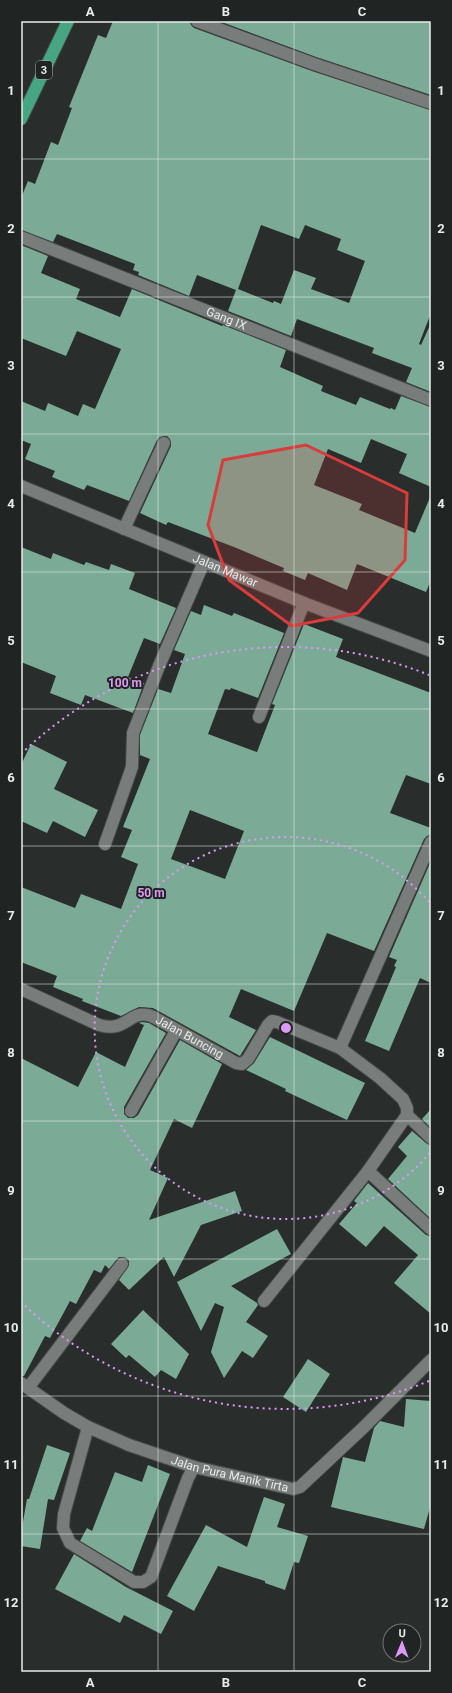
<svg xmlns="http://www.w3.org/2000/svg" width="452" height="1693" font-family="Roboto,sans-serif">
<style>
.building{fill:#7bab96;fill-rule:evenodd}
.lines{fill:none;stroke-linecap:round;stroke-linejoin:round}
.lane-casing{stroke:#454947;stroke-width:14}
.street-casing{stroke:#454947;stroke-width:14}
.highway-casing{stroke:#454947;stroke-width:14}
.lane{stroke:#787d7b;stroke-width:12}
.street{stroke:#787d7b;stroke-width:12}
.highway{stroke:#46a683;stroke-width:12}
.marked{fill:#d83c3b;fill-opacity:0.2;stroke:#d83c3b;stroke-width:3;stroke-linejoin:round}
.grid{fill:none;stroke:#e8ebe9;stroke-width:1;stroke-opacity:0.55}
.ring{fill:none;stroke:#db99f5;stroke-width:2;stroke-dasharray:2 4}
.labels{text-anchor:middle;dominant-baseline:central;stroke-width:4;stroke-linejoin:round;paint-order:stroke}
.shield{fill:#202422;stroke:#acafad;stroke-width:1}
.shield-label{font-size:11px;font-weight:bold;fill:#e8ebe9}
.street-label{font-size:12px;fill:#e8ebe9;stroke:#202422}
.centre{fill:#db99f5;stroke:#202422;stroke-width:2}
.ring-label{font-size:12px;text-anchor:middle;font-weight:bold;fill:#db99f5;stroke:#202422;stroke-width:4;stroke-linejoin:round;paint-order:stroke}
.neatline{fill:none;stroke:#e8ebe9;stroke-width:1.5}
.grid-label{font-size:13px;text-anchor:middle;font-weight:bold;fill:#e8ebe9}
</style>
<rect width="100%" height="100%" fill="#292e2c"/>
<g class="building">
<path d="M113,21H190L191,25L194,28L312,71L431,110V313L419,344L421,345L431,323V392L406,382L412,368L372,353L374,348L297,319L291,336L228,311L236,290L197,275L189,296L138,275L139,272L133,270L135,264L57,234L53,242L21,230V198L28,181L35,184L51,142L58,145L72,108L69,107L98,35L106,38ZM261,225L299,239L305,225L341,239L337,250L365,261L349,303L311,289L316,278L294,270L281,304L274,301L273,303L238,289Z"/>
<polygon points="219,21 431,21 431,95 316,57"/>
<polygon points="21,245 48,256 41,273 80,289 76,299 120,317 132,289 222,326 223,325 286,350 280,367 323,386 321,391 356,405 360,397 390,409 391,408 395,410 401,396 431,407 431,487 399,473 407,454 371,439 361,463 328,449 314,485 362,504 359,510 415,533 431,495 431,580 426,592 357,564 347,590 308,573 305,580 283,571 284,568 234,547 168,522 166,525 140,513 171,446 170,439 167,436 160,437 157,440 129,501 87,485 84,490 52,477 55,471 25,459 31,444 21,440 21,401 45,411 48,403 78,416 83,404 95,409 121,349 77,331 66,356 21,338"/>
<polygon points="21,547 51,559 53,553 84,565 86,562 109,570 111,564 135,573 129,589 176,608 160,644 144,638 128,677 144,683 133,713 85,695 81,705 50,693 56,676 21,662"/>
<path d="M204,605L232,616L234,613L284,633L258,698L231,688L230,690L225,689L208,734L257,752L275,705L272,704L304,624L343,639L336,657L431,693V784L406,775L390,813L431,828V835L427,836L424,839L374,951L327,933L294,1011L241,989L229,1017L256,1030L240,1056L153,1008L139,1007L121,1016L82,1001L83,999L53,987L57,976L21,962V887L75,908L81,894L121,909L138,864L121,857L132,830L123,827L150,759L140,755V735L158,689L171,693L185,654L174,650L191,611L201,615ZM190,810L244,831L225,879L171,859Z"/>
<polygon points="31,744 67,762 54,789 98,810 85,837 53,821 47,833 21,821 21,765"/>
<polygon points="431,861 431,983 420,978 389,1051 365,1041 396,967 394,966 397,960 389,957"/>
<polygon points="142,1022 149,1023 166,1033 124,1107 124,1114 128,1118 134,1118 138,1115 180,1040 222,1064 192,1128 174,1119 150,1170 168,1178 149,1220 235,1191 242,1211 201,1225 174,1277 164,1257 129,1290 119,1280 129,1265 129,1261 126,1258 119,1257 109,1269 105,1265 101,1273 94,1270 76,1304 70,1301 50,1338 45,1336 24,1376 21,1376 21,1058 78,1087 96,1052 125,1067 144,1025 139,1023"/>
<polygon points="270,1037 365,1083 347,1120 285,1091 286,1089 246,1070 254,1063"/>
<polygon points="431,1109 431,1128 422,1119"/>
<polygon points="412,1131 426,1143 431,1145 431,1219 388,1179 407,1156 398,1147"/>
<polygon points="368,1183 426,1235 431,1236 431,1314 394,1283 418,1255 384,1226 366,1247 339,1224 357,1203 354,1201"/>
<polygon points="277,1229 291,1254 231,1286 257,1303 258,1305 246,1322 268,1336 253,1358 242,1351 224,1378 211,1352 224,1307 215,1303 201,1331 177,1282"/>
<polygon points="143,1310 189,1354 176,1379 161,1370 155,1377 129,1355 126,1358 111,1344"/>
<polygon points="308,1359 330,1374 306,1412 283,1397"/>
<polygon points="406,1399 431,1401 431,1504 424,1529 331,1507 343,1457 365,1462 374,1428 380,1421 404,1427"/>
<polygon points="47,1445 70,1453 54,1500 48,1499 40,1549 21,1546 21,1533 27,1499 29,1499"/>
<polygon points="148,1465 170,1474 132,1572 80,1541 87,1528 92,1531 115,1472 142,1482"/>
<polygon points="264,1497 285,1504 277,1527 308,1536 299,1563 294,1562 285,1590 265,1583 265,1581 218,1566 194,1611 167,1596 206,1525 247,1547"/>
<polygon points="74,1554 126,1587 173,1611 161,1634 124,1615 120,1623 55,1589"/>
</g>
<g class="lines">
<g class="lane-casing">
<polyline id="lane" points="88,1427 64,1514 63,1528 70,1543 134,1582 143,1582 151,1577 188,1478 194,1467"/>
</g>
<g class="street-casing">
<g id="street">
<polyline points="197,21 314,64 431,103"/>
<path id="s1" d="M21,237L431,400"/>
<path id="s2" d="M21,486L304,603L431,651"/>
<polyline points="124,529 164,443"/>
<polyline points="259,717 304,603"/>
<polyline points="105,844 132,767 133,733 159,666 204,562"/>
<path id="s3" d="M21,989L99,1025C126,1033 129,1011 147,1015C151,1015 155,1018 159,1020L236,1063L242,1064L248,1059L268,1025L272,1021L277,1022L340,1048L380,1078L403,1099L407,1108V1115L368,1171L264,1301"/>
<polyline points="340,1048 431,842"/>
<polyline points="131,1111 176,1031"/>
<polyline points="407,1115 431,1138"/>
<polyline points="368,1171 431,1229"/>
<path id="s4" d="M21,1383L64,1413L88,1427L129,1445L194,1467L293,1489L300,1487L364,1427L431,1360"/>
<polyline points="28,1388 122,1264"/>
</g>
</g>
<g class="highway-casing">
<polyline id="highway" points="21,119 68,21"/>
</g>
<use href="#lane" class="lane"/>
<use href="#street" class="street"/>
<use href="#highway" class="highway"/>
</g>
<path class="marked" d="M306,445L407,493L405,560L358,613L292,626L229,580L208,525L223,460Z"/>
<path class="grid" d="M158,21V1672M294,21V1672M21,159H431M21,297H431M21,434H431M21,572H431M21,709H431M21,846H431M21,984H431M21,1121H431M21,1259H431M21,1396H431M21,1534H431"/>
<g class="ring">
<path d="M430 1153A191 191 0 1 1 430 903"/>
<path d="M429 1381A381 381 0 0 1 21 1302M21 754A381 381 0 0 1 429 675"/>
</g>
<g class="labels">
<rect class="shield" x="36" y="61" width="16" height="18" rx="3"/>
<g class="shield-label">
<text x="44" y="70">3</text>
</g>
<g class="street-label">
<text stroke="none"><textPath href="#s1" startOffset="221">Gang IX</textPath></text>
<text stroke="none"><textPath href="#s2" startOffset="221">Jalan Mawar</textPath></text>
<text stroke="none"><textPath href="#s3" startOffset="185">Jalan Buncing</textPath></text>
<text stroke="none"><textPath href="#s4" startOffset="230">Jalan Pura Manik Tirta</textPath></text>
</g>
</g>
<circle cx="286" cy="1028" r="6" class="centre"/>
<g class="ring-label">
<text x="125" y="687">100 m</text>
<text x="151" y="897">50 m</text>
</g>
<rect width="452" height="1693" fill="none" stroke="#202422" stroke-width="44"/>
<g transform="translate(402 1643) rotate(1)"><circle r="19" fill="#202422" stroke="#707472"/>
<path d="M0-3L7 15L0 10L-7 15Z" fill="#db99f5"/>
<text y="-6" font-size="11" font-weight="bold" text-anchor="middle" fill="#e8ebe9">U</text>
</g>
<rect x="22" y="22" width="408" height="1649" class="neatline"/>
<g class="grid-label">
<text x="90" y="16">A</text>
<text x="226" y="16">B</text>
<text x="362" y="16">C</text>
<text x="11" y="95">1</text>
<text x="441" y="95">1</text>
<text x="11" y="233">2</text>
<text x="441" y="233">2</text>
<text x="11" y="370">3</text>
<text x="441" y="370">3</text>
<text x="11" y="508">4</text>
<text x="441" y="508">4</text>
<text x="11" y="645">5</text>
<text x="441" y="645">5</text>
<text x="11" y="782">6</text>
<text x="441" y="782">6</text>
<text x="11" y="920">7</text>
<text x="441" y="920">7</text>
<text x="11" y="1057">8</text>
<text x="441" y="1057">8</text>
<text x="11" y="1195">9</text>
<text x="441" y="1195">9</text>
<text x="11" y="1332">10</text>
<text x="441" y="1332">10</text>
<text x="11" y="1469">11</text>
<text x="441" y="1469">11</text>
<text x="11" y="1607">12</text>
<text x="441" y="1607">12</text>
<text x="90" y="1687">A</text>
<text x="226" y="1687">B</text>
<text x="362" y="1687">C</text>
</g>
</svg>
